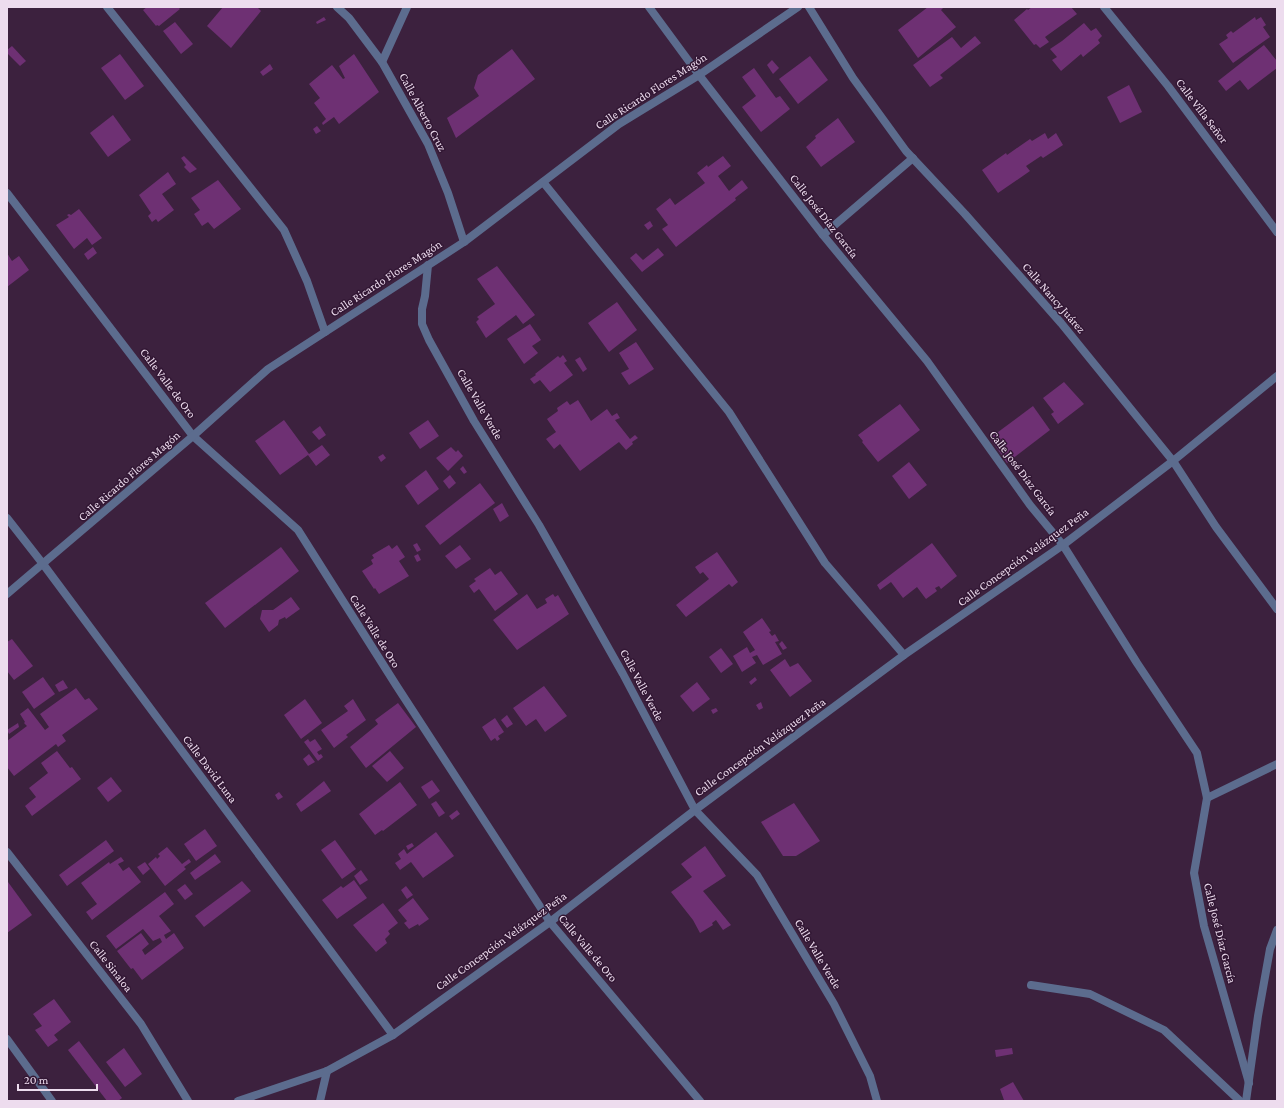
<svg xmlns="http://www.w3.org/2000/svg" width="1284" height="1108" font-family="'Crimson Pro',serif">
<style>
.building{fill:#6e3073}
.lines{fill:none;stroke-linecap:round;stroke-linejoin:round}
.service{stroke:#5c6c8e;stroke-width:8}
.minor{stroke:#5c6c8e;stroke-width:8}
.labels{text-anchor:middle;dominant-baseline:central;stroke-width:3;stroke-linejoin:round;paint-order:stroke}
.street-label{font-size:12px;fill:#eddcee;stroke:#321734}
</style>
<rect width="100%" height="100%" fill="#3c213e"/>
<g class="building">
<polygon points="147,7 178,7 180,9 159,26 157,25 156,26 143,10"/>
<polygon points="223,7 257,7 261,11 231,48 207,26"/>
<polygon points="928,7 944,7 941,10 956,27 918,58 898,30"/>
<polygon points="1032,7 1071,7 1077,14 1045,37 1049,42 1040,48 1036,44 1034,45 1014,20 1027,9 1028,10"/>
<polygon points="324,17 326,20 317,24 316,22"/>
<polygon points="1255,17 1256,20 1261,17 1266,25 1263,27 1270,37 1233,63 1219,44 1228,38 1226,35 1231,31 1233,33"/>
<polygon points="175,22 193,44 181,54 163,31"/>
<polygon points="1084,23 1091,31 1096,28 1102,36 1098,40 1100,43 1083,57 1081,54 1061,71 1052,60 1057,57 1050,49 1062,41"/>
<polygon points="975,36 981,43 940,75 943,78 930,87 913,65 952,37 961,48"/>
<polygon points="1264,45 1277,61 1277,68 1248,90 1240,80 1226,91 1218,81"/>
<polygon points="12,46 26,61 20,66 7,53 7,50"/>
<polygon points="512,49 535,79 456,138 447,118 479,96 474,88 478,75"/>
<polygon points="120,54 144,86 125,100 101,68"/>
<polygon points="354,54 379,92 339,124 334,117 323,125 322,123 326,119 314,103 320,98 309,84 332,65 343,79 345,78 339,66"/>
<polygon points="810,56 828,80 798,104 779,79"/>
<polygon points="772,60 779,68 773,74 767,65"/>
<polygon points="270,64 273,69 263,76 260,72"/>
<polygon points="754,68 776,98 780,96 790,109 761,132 742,107 756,96 742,77"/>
<polygon points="1129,85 1142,112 1120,123 1107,97"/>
<polygon points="113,115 131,140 108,157 90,133"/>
<polygon points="838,118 855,142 821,167 806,147 816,138 815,136"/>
<polygon points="317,126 321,131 316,134 313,129"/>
<polygon points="1045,133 1048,139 1056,133 1063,145 1043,158 1041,156 1026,166 1030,171 998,193 982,170 1006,153 1007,155 1030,139 1032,141"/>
<polygon points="184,156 197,169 190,173 184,167 186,165 181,158"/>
<polygon points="723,156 731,166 718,176 729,191 742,180 748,188 735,198 736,200 676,247 662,229 668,225 656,209 670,198 675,205 705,183 697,173 707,165 708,167"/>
<polygon points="168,172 176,184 162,194 174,210 158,222 156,219 152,222 148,216 151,213 139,195"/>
<polygon points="218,180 241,209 214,229 208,222 202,226 194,214 200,210 191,198"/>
<polygon points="79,209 102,238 92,245 87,238 74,249 56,225 69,217 67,215 69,214 71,215"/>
<polygon points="650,221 653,226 648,230 644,225"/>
<polygon points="93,247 97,253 88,260 84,254"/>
<polygon points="658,248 664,255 642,272 630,258 636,253 643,260"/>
<polygon points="7,253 12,261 19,256 29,270 7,287"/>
<polygon points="497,266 535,315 523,324 516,315 486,338 476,322 479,319 477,317 495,304 477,279"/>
<polygon points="617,302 637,330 609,352 588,323"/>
<polygon points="530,324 541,340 532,346 538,353 524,364 507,339"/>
<polygon points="636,342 654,369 629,385 621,373 629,369 619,353"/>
<polygon points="563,355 567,361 564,363 573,375 550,392 540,380 534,384 530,379 536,375 535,374 558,356 560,358"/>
<polygon points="580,357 587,369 583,372 575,360"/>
<polygon points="1064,382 1084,404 1058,424 1051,414 1054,412 1043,398"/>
<polygon points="578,400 591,421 607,409 612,416 617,413 620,418 615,420 630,439 635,435 638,438 632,442 633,444 626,450 619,442 580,471 560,444 554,449 546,439 556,432 547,419 558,411 557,408 567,401 570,405"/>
<polygon points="900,404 920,430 878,462 862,442 863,441 858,435"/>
<polygon points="1033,406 1050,430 1007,463 990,438"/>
<polygon points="284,420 309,454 322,445 330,455 316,466 308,455 280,475 255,441"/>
<polygon points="428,420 439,436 420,449 409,433"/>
<polygon points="320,426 326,435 319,440 312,432"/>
<polygon points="451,447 456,452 458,450 463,456 448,471 436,458"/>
<polygon points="383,454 386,458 381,462 378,457"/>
<polygon points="909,462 927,485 909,499 892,476"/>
<polygon points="463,466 467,472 464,474 460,469"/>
<polygon points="426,470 439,489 418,505 405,486"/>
<polygon points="450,475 456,483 449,489 443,481"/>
<polygon points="480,483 495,503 440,545 425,526"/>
<polygon points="502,503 509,516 500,522 493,509"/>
<polygon points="417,543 421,550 417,552 413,545"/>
<polygon points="932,543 957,576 941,589 939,586 935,588 937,591 926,599 917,587 903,598 891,582 880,590 877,585"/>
<polygon points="389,545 392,549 397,545 405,557 399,561 409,576 379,594 375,588 374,589 362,571 373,564 371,560 374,558 372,555"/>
<polygon points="460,545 471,559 456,569 445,556"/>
<polygon points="281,547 299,571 225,628 205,603"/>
<polygon points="717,552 738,582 732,587 729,584 686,617 676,605 709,579 703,572 700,574 695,567"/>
<polygon points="418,554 421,560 417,562 414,556"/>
<polygon points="490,568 495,575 501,571 518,594 495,611 479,589 474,593 469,586 476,581 474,579"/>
<polygon points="527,594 537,609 547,603 545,599 553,594 555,597 558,595 569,614 517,650 493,620"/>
<polygon points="291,597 300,609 286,619 285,617 279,620 278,625 269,632 260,619 262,610 273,610"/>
<polygon points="762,618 771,631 769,632 772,636 775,634 779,641 775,642 782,654 763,665 757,655 752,657 756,663 742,672 733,656 747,647 750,653 755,650 743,632"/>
<polygon points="12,639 33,666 14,680 7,671 7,642"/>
<polygon points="782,641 787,648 783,650 779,644"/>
<polygon points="721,648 733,664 721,673 709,657"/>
<polygon points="785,659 790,667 798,663 812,681 790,697 770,670"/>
<polygon points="43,677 55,694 34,709 22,692"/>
<polygon points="755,677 757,680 751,685 749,682"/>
<polygon points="63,680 68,688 59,692 55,685"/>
<polygon points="697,682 710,699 693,712 680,696"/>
<polygon points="544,686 567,716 545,732 536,719 526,726 513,708"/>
<polygon points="76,688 85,700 89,698 98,709 62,735 66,741 58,747 56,744 14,776 7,767 7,741 27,726 24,723 25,722 20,714 28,708 45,730 49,727 40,714"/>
<polygon points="305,699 322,723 301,739 284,715"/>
<polygon points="353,699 366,720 346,735 348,737 334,748 321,730 348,711 344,706"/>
<polygon points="761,702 763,708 759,710 756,705"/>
<polygon points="398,703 416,727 366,768 350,747 378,724 375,720"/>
<polygon points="716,708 718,711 713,714 711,710"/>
<polygon points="507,715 513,724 507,728 501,720"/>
<polygon points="495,718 504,732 498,736 500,739 497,741 495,738 491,741 482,727"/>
<polygon points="18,723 19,727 9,734 7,730"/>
<polygon points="308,739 310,742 315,739 322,749 317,752 319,755 321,754 323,757 318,761 304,742"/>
<polygon points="57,751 70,768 72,767 81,779 32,816 25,806 36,797 29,788 48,773 41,763"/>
<polygon points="390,751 404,768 387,782 372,766"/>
<polygon points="309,754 315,762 308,766 303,759"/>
<polygon points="111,777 122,791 108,802 97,788"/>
<polygon points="432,780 440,791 429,799 421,787"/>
<polygon points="324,781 331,791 301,812 296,804"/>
<polygon points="400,782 417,805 383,831 382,830 375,835 359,814"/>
<polygon points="279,792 283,797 278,800 275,795"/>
<polygon points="436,801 445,813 439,817 431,804"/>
<polygon points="794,803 820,841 796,856 783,856 761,822"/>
<polygon points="457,810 460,814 452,820 449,816"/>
<polygon points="205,829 217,846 196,861 184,844"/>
<polygon points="436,832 454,856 423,878 411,862 400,870 395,863 401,859 398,854 404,849 407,854"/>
<polygon points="106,840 114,851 67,886 59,875"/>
<polygon points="335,840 356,869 342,879 321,850"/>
<polygon points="412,843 414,846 408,850 406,846"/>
<polygon points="705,846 726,876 703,891 731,925 723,930 716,920 712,923 713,925 700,933 693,920 671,892 692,877 681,864"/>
<polygon points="167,847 182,864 189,859 191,862 184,867 186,869 165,886 148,864 156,857 157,859 160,856 158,854"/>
<polygon points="215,854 221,862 195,880 190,873"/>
<polygon points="121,857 124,861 118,864 123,871 129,867 141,882 92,920 86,912 97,904 81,883 109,862 110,864"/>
<polygon points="145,862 150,869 143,875 137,867"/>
<polygon points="361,870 368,880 360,885 354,876"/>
<polygon points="354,880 367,898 337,919 322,900 341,886 343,888"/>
<polygon points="242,881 251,891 204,927 195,916"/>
<polygon points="8,882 32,915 7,933 7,883"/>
<polygon points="185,884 193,894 185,900 177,890"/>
<polygon points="406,886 413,895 407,899 401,890"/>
<polygon points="165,892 174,904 159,916 171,931 164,935 166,939 174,933 184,948 142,980 133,968 131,969 117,951 141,933 149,944 142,950 145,955 162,942 160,938 153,941 143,929 116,949 106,936"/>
<polygon points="413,898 429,919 419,926 418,924 409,929 404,923 407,921 398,910"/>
<polygon points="383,903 398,923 388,931 390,934 385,939 387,943 376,952 353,925"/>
<polygon points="54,999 71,1022 54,1035 58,1040 48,1047 35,1030 42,1026 33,1014"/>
<polygon points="79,1041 122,1098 118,1101 107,1101 68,1050"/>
<polygon points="124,1048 142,1074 125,1087 106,1062"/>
<polygon points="1012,1048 1013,1054 996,1057 995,1050"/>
<polygon points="1013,1082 1024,1101 1004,1100 1000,1089"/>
</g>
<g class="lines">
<polyline class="service" points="1031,985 1090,994 1164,1030 1240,1101"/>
<g class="minor">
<polyline points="107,7 284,230 307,281 325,332"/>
<polyline points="337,7 349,18 382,62 428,144 448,193 464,242"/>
<polyline points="649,7 699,75 823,235 927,361 1030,505 1063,545 1137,663 1197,753 1207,798 1194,873 1204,926 1249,1083"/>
<polyline points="809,7 853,78 906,151 965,214 1061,323 1173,461 1216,527 1277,609"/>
<polyline points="1104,7 1168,86 1277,232"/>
<polyline points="382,62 407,7"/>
<polyline points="543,182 729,412 825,563 904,655"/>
<polyline points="7,193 193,436 298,530 396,685 550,922 700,1101"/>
<polyline points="823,235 913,158"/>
<polyline points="428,265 425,296 422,309 422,324 429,340 474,421 539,525 623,674 695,810 757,875 834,1004 870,1076 877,1101"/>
<polyline points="7,518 43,564 393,1035"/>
<polyline points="7,594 193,436 268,369 464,242 619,124 699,75 798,7"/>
<polyline points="1207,798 1277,764"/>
<polyline points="7,852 141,1024 188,1101"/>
<polyline points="7,1039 52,1101"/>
<polyline points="238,1101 327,1071 393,1035 550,922 695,810 904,655 1063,545 1173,461 1277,376"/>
<polyline points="320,1101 327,1071"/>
<polyline points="1246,1101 1258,1016 1270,949 1277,930"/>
</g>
</g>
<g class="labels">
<g class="street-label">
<text transform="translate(651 91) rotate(-33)">Calle Ricardo Flores Magón</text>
<text transform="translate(1202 111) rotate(53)">Calle Villa Señor</text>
<text transform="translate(423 112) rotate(62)">Calle Alberto Cruz</text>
<text transform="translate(824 216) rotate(52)">Calle José Díaz García</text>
<text transform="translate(386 278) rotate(-33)">Calle Ricardo Flores Magón</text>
<text transform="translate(1054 298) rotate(49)">Calle Nancy Juárez</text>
<text transform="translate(168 383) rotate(53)">Calle Valle de Oro</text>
<text transform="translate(480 404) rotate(60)">Calle Valle Verde</text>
<text transform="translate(1023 473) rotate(53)">Calle José Díaz García</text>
<text transform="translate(129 476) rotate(-41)">Calle Ricardo Flores Magón</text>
<text transform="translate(1023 557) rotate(-36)">Calle Concepción Velázquez Peña</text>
<text transform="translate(375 631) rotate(58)">Calle Valle de Oro</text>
<text transform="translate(642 685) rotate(62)">Calle Valle Verde</text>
<text transform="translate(760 747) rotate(-36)">Calle Concepción Velázquez Peña</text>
<text transform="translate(210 769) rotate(53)">Calle David Luna</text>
<text transform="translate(1220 933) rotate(76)">Calle José Díaz García</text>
<text transform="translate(501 941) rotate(-36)">Calle Concepción Velázquez Peña</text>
<text transform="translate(588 948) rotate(50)">Calle Valle de Oro</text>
<text transform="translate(818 954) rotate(59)">Calle Valle Verde</text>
<text transform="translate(111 966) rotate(52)">Calle Sinaloa</text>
</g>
</g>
<rect width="1284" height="1108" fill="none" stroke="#eddcee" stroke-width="16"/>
<path d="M18 1084v6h79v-6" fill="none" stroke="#eddcee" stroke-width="2"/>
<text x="24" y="1084" font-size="12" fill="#eddcee" stroke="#321734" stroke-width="3" paint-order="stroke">20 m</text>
</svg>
